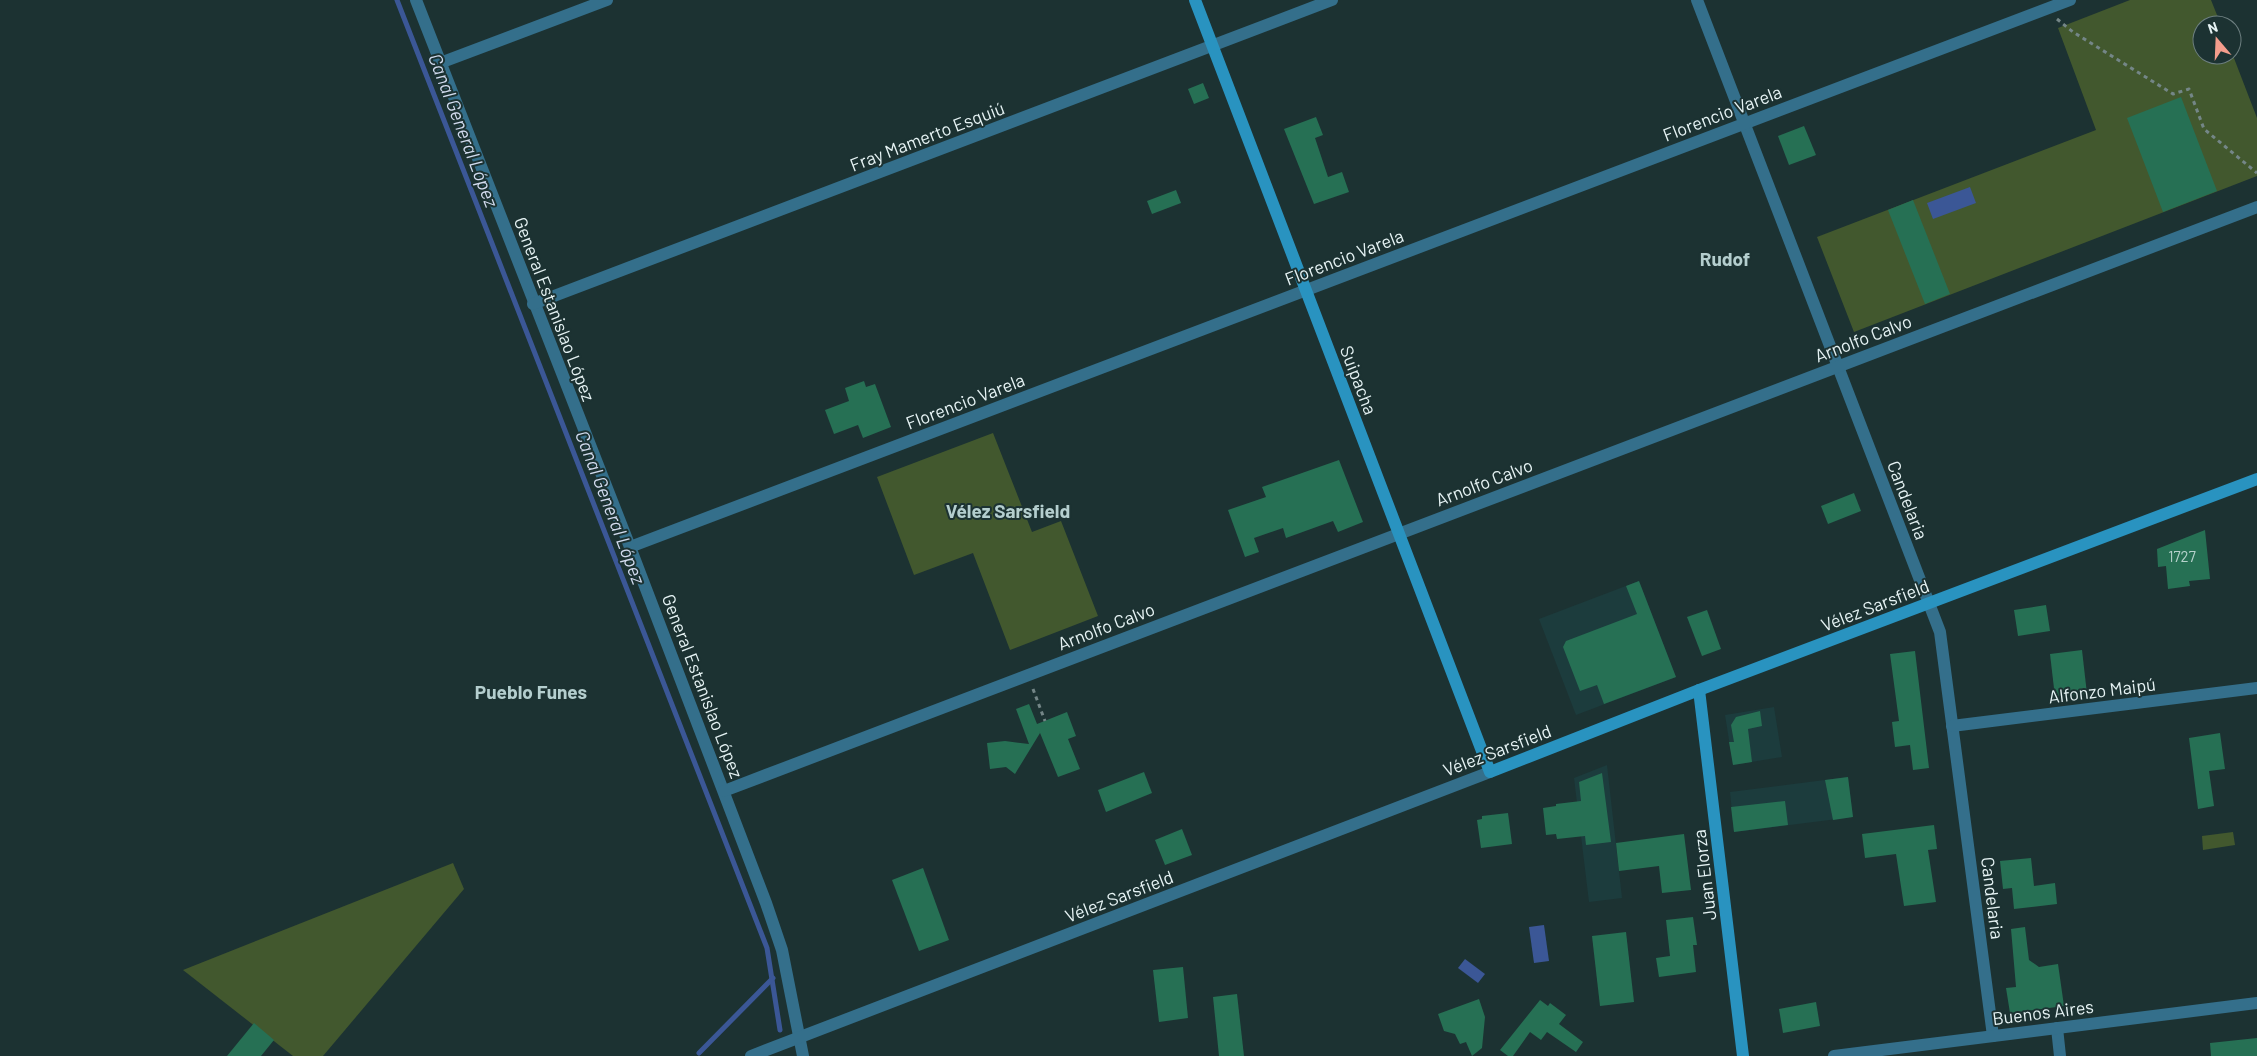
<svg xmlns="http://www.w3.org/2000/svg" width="2257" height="1056" font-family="Barlow,sans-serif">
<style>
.built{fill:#1c3c3d}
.green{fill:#42582e}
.water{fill:#3b5796}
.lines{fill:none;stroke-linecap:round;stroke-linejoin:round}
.stream{stroke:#3b5796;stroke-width:5}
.building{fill:#267054}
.path{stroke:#748687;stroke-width:3;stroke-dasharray:4 4;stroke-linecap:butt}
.minor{stroke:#346f8b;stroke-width:12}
.tertiary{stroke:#346f8b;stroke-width:12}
.secondary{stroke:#2993c0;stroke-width:12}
.labels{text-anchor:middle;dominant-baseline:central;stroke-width:4;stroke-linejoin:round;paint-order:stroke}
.number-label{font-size:15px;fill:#b6d2cc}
.street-label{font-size:18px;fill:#e6f3f4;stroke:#1c3232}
.water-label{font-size:19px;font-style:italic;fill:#d2dbee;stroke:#1c3232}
.neighbourhood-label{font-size:19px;font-weight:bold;fill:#b4cece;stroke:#1c3232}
</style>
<rect width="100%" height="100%" fill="#1c3232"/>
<g class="built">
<polygon points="1639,581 1676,677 1576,715 1539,619"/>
<polygon points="1774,707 1782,757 1733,765 1725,715"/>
<polygon points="1607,765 1622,898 1589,902 1574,778"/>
<polygon points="1848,777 1853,817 1734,832 1730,792"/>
</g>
<g class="green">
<polygon points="2130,0 2211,0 2221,25 2202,25 2202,55 2232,53 2257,118 2257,176 1854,332 1817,237 2096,130 2058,28"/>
<polygon points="993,433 1032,532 1061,521 1098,616 1010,650 973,553 914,575 877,477"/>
<polygon points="2233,832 2235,845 2203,850 2202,836"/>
<polygon points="453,863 464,889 323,1056 293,1056 183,970"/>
</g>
<g class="water">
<polygon points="1970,187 1976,203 1933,219 1927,203"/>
<polygon points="1544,925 1549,961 1534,963 1529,927"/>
<polygon points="1465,959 1485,974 1478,983 1458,968"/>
</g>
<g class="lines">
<g class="stream">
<polyline points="397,0 767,948 780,1030"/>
<polyline points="699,1053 773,978"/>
</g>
</g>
<g class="building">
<polygon points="1203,83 1209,98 1194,104 1188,89"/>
<polygon points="2181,97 2217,191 2163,212 2127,118"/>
<polygon points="1316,117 1323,135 1315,138 1328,177 1342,172 1349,192 1314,204 1284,129"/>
<polygon points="1804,126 1816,155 1789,165 1778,136"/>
<polygon points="1176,190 1181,203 1152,214 1147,201"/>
<polygon points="1913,200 1950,294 1925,304 1888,210"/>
<polygon points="864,381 866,387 875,384 891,427 863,438 858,425 834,434 825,410 849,401 845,388"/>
<polygon points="1339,460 1363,522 1338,532 1333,521 1286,538 1283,528 1254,538 1259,552 1245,557 1228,510 1266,497 1262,487"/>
<polygon points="1854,493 1861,511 1828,524 1821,506"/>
<polygon points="2205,530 2210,579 2189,581 2190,586 2168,589 2166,566 2158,567 2157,549"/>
<polygon points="1639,581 1676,677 1604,704 1597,685 1580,691 1563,647 1566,641 1637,614 1626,586"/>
<polygon points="2046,605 2050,631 2018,636 2014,610"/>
<polygon points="1707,610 1721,649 1702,656 1687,617"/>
<polygon points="2082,650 2087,694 2055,697 2050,654"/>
<polygon points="1915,651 1929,768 1913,770 1910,745 1895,747 1892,722 1899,721 1890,654"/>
<polygon points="1029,704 1037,724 1067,712 1076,736 1068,739 1080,769 1058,777 1038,728 1040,733 1015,774 1006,767 990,769 987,743 1005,741 1029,744 1016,709"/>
<polygon points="1760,711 1762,726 1748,729 1752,762 1733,765 1729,742 1734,742 1731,725 1736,717"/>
<polygon points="2220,733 2225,769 2209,771 2214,806 2198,809 2189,738"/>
<polygon points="1144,772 1152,793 1106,812 1098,790"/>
<polygon points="1602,773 1611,842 1586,845 1585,836 1557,839 1556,834 1546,835 1543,808 1556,806 1556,804 1581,801 1579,782"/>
<polygon points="1848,777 1853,817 1833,820 1825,780"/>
<polygon points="1785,801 1788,825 1734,832 1731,807"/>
<polygon points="1508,813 1512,844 1481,848 1477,820 1482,819 1482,816"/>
<polygon points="1934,825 1937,849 1928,850 1936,902 1904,906 1896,854 1865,858 1862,834"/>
<polygon points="1182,829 1192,855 1165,865 1155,840"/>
<polygon points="1684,834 1691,890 1662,893 1659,866 1619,871 1616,843"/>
<polygon points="2031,858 2034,886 2055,883 2057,904 2014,909 2012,888 2003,889 2000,861"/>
<polygon points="923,868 949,940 919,951 892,880"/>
<polygon points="1693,917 1697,945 1693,945 1696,972 1659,977 1656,958 1670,956 1666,920"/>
<polygon points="2025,927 2029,960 2039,967 2058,964 2064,1006 2010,1013 2006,988 2016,987 2011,929"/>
<polygon points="1626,932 1634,1002 1600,1006 1592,936"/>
<polygon points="1183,967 1188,1018 1159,1022 1153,970"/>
<polygon points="1237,994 1244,1056 1219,1056 1213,997"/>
<polygon points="1479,999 1485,1017 1482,1048 1472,1056 1466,1042 1460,1044 1455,1034 1444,1031 1438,1014"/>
<polygon points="1540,1000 1548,1006 1550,1003 1566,1015 1559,1024 1583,1042 1576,1052 1547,1032 1541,1040 1530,1032 1513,1056 1508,1056 1500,1050"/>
<polygon points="1816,1002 1820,1026 1783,1033 1779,1009"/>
<polygon points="254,1023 274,1040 261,1056 227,1056"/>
<polygon points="2257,1038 2257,1056 2211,1056 2210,1043"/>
</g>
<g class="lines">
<g class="path">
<polyline points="2057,19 2073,32 2173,94 2189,89 2204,129 2257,173"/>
<polyline points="1033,689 1045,721"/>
</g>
<g class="minor">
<polyline points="416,0 630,547 766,903 782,950 803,1056"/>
<polyline points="1697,0 1940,632 1993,1036"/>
<polyline points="440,63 607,0"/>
<polyline points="533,304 1332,0"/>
<polyline points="630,547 2070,0"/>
<polyline points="1952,726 2257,688"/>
<polyline points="724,791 2257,207"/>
<polyline points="2057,1028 2060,1056"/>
<polyline points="751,1056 1490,772"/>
</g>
<polyline class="tertiary" points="1834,1056 2257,1003"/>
<g class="secondary">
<polyline points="1195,0 1490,772 1699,690 2257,479"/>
<polyline points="1699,690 1743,1056"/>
</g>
</g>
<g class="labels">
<g class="number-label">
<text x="2182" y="556">1727</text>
</g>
<g class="street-label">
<text transform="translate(1722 113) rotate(-21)">Florencio Varela</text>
<text transform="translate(927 136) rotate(-21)">Fray Mamerto Esquiú</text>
<text transform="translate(1344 257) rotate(-21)">Florencio Varela</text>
<text transform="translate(555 309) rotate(69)">General Estanislao López</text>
<text transform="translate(1863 338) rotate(-21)">Arnolfo Calvo</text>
<text transform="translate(1359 380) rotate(69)">Suipacha</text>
<text transform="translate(965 401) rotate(-21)">Florencio Varela</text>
<text transform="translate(1484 482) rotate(-21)">Arnolfo Calvo</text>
<text transform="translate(1908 500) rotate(69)">Candelaria</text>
<text transform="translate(1875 605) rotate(-21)">Vélez Sarsfield</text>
<text transform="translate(1106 626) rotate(-21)">Arnolfo Calvo</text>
<text transform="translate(703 686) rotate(69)">General Estanislao López</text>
<text transform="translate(2102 690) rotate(-7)">Alfonzo Maipú</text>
<text transform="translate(1497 750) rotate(-21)">Vélez Sarsfield</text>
<text transform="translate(1704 875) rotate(-97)">Juan Elorza</text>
<text transform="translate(1119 896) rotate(-21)">Vélez Sarsfield</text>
<text transform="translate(1993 898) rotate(83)">Candelaria</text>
<text transform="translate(2043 1012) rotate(-7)">Buenos Aires</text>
</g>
<g class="water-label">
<text transform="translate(464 130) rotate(69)">Canal General López</text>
<text transform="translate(611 507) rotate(69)">Canal General López</text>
</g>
<g class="neighbourhood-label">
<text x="1725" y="258">Rudof</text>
<text x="1008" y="510">Vélez Sarsfield</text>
<text x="531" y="691">Pueblo Funes</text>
</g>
</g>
<g transform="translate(2217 40) rotate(341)"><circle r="24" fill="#1c3232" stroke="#6d7f80"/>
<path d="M0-4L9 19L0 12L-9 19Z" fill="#f49d8c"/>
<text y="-8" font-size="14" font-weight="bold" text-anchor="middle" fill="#e6f3f4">N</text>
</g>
</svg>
